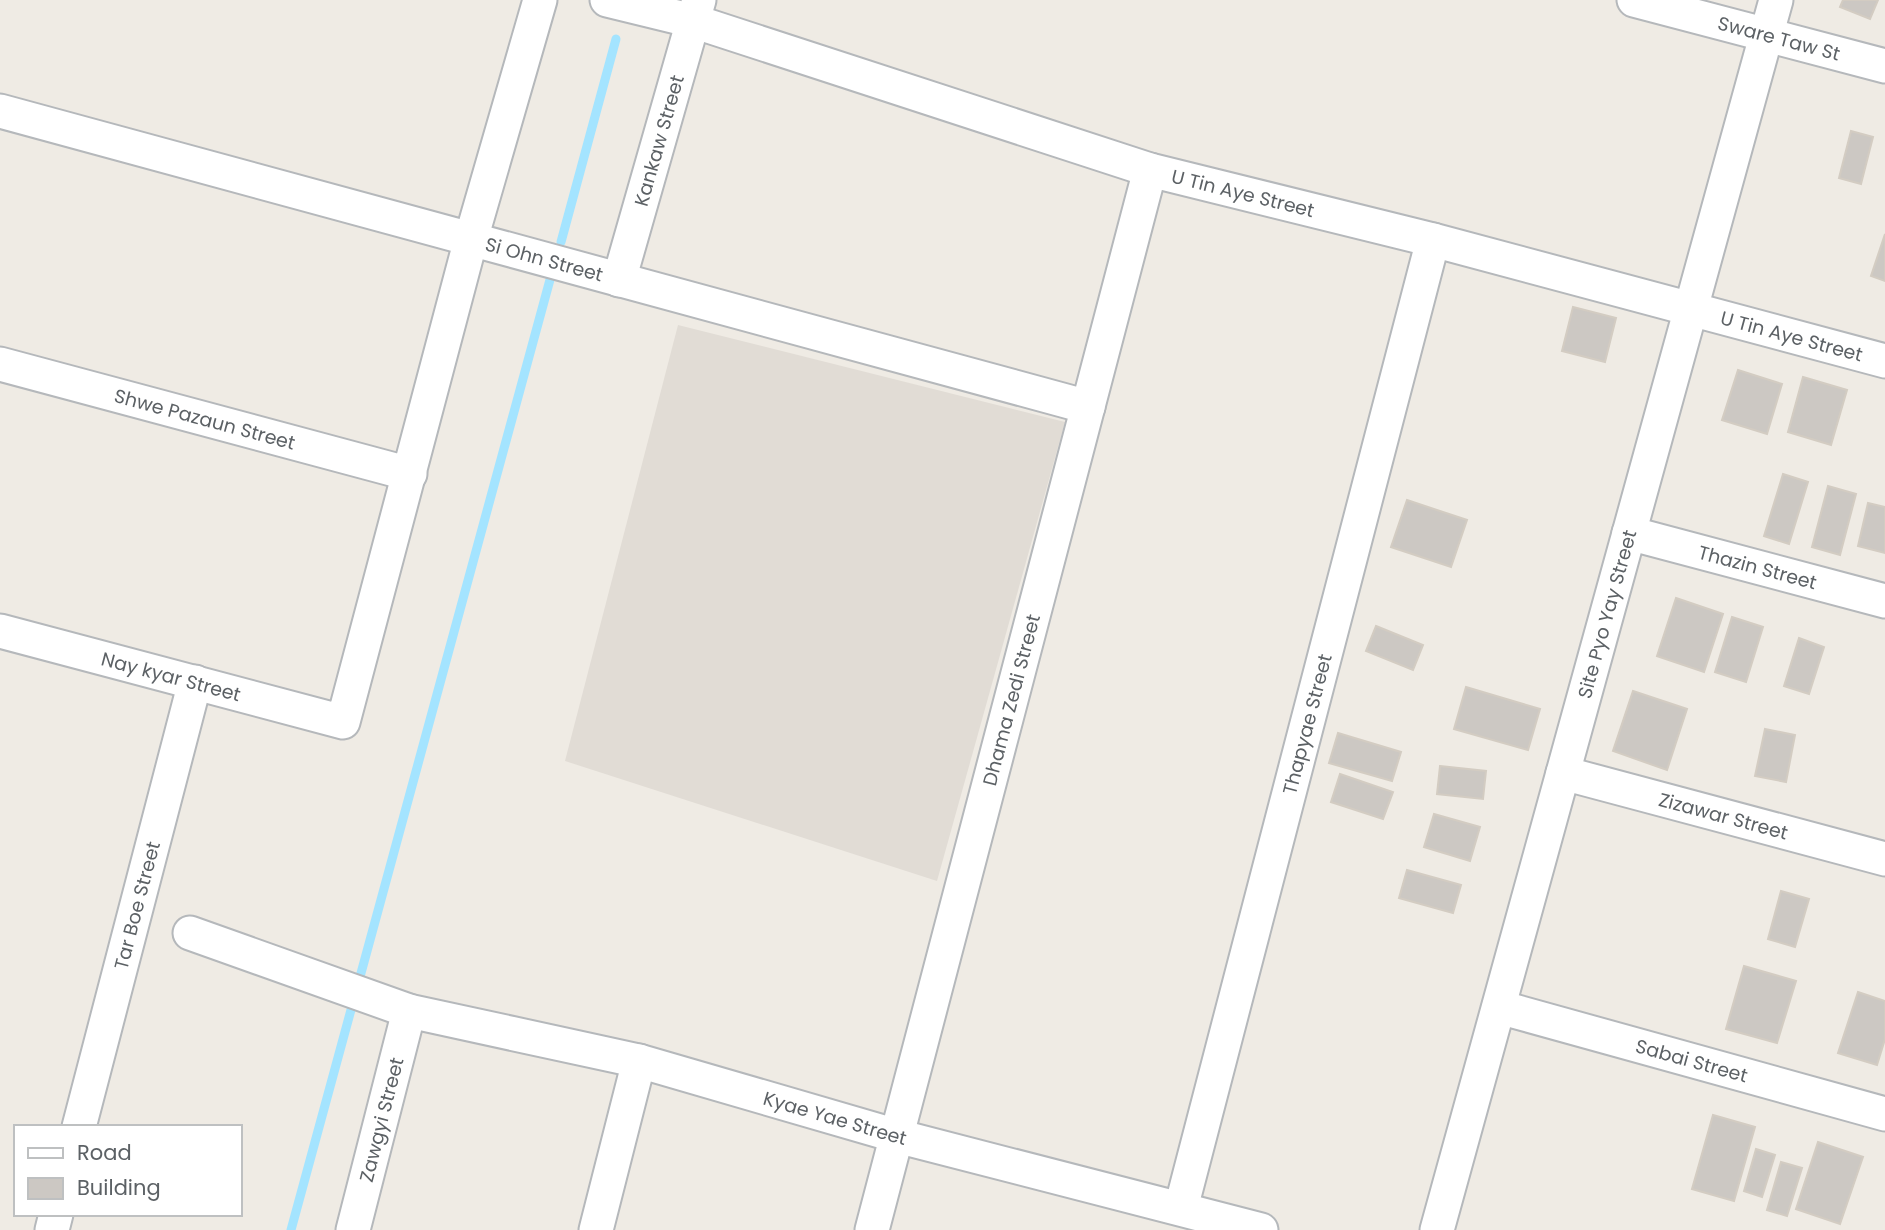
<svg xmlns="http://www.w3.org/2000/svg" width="1885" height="1230" font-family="Poppins,sans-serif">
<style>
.education{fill:#e1dcd5}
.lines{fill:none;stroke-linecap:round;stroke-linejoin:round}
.stream{stroke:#a4e4ff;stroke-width:9}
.building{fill:#ccc8c3;stroke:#d3ccc2;stroke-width:2}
.minor-casing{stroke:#b5b8bb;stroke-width:37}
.minor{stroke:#fff;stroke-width:33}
.labels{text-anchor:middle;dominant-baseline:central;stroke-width:6;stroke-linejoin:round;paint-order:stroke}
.street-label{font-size:19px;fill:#5c6165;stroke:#fff}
</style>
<rect width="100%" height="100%" fill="#efebe4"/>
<polygon class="education" points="678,325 1065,422 937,881 565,761"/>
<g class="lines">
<g class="stream">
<polyline points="561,242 616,39"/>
<polyline points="291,1230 551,276"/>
</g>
</g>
<g class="building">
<polygon points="1843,0 1878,0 1870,19 1840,7"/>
<polygon points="1851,131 1873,137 1861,184 1839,178"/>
<polygon points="1885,234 1885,281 1871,276"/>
<polygon points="1573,307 1616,318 1605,362 1562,351"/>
<polygon points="1738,370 1782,384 1767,434 1722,420"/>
<polygon points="1803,377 1847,390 1831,445 1788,432"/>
<polygon points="1783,474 1808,482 1789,544 1764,536"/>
<polygon points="1828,486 1856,494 1840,555 1812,547"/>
<polygon points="1407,500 1467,520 1451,567 1391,547"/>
<polygon points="1868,503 1885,507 1885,553 1858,546"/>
<polygon points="1676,598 1723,614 1704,672 1657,656"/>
<polygon points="1732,617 1763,627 1746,682 1715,672"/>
<polygon points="1376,626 1423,645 1413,670 1366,651"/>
<polygon points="1799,638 1824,647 1809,694 1784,686"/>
<polygon points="1466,687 1540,709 1528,750 1454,729"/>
<polygon points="1633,691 1687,709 1667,770 1613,751"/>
<polygon points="1765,729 1795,735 1786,782 1755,776"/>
<polygon points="1338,733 1401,752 1392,781 1329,763"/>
<polygon points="1440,766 1486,771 1483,799 1437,794"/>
<polygon points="1340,774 1393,792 1383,819 1331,802"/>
<polygon points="1434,814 1480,827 1470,861 1424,847"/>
<polygon points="1407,870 1461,885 1453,913 1399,898"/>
<polygon points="1781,891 1809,899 1795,947 1768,939"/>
<polygon points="1744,966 1796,981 1777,1043 1726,1029"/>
<polygon points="1858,992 1885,1001 1885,1039 1877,1065 1838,1053"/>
<polygon points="1713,1115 1755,1127 1734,1201 1692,1189"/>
<polygon points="1818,1142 1863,1157 1840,1224 1796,1209"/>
<polygon points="1756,1149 1775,1155 1762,1197 1744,1191"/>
<polygon points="1781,1162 1802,1168 1787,1216 1767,1210"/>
</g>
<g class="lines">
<g class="minor-casing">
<g id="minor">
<path id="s1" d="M607,0L693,21L1150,170L1433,240L1885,361"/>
<path id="s2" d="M1634,0L1885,66"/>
<path id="s3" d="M0,111L1088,407"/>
<path id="s4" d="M619,280L699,0"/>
<path id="s5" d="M0,364L410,474"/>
<path id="s6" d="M1629,533L1885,601"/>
<path id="s7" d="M0,631L343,722L471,239L540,0"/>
<path id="s8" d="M1563,773L1885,859"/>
<path id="s9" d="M190,933L409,1011L639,1061L897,1136L1261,1230"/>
<path id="s10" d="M1499,1007L1885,1114"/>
<path id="s11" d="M79,1127L195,682"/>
<path id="s12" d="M1181,1208L1433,240"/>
<polyline points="52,1230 56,1214"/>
<path id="s13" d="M353,1230L409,1011"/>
<polyline points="596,1230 639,1061"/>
<path id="s14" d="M872,1230L1150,170"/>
<path id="s15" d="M1437,1230L1776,0"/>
</g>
</g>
<use href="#minor" class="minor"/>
</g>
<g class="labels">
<g class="street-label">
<text stroke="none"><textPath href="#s2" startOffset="150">Sware Taw St</textPath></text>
<text stroke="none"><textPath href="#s4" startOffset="145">Kankaw Street</textPath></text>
<text stroke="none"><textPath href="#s1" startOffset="665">U Tin Aye Street</textPath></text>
<text stroke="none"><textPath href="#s3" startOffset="564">Si Ohn Street</textPath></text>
<text stroke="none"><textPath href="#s1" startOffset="1232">U Tin Aye Street</textPath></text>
<text stroke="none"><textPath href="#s5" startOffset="212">Shwe Pazaun Street</textPath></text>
<text stroke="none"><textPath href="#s6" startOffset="133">Thazin Street</textPath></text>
<text stroke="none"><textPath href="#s15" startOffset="639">Site Pyo Yay Street</textPath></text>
<text stroke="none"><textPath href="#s7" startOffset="177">Nay kyar Street</textPath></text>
<text stroke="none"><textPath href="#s14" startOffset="548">Dhama Zedi Street</textPath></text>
<text stroke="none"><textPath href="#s12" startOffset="500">Thapyae Street</textPath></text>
<text stroke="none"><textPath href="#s8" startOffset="166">Zizawar Street</textPath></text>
<text stroke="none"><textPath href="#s11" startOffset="229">Tar Boe Street</textPath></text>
<text stroke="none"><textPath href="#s10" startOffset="200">Sabai Street</textPath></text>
<text stroke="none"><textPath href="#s9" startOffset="672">Kyae Yae Street</textPath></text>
<text stroke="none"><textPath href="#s13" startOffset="114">Zawgyi Street</textPath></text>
</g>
</g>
<rect x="14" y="1125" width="228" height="91" fill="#ffffff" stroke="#bec0c1" stroke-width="2"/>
<rect x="28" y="1148" width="35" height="10" fill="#ffffff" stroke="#bec0c1" stroke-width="2"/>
<text x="77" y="1160" font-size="21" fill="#5c6165">Road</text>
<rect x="28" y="1178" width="35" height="21" fill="#ccc8c3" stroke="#bec0c1" stroke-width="2"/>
<text x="77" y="1195" font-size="21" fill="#5c6165">Building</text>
</svg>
